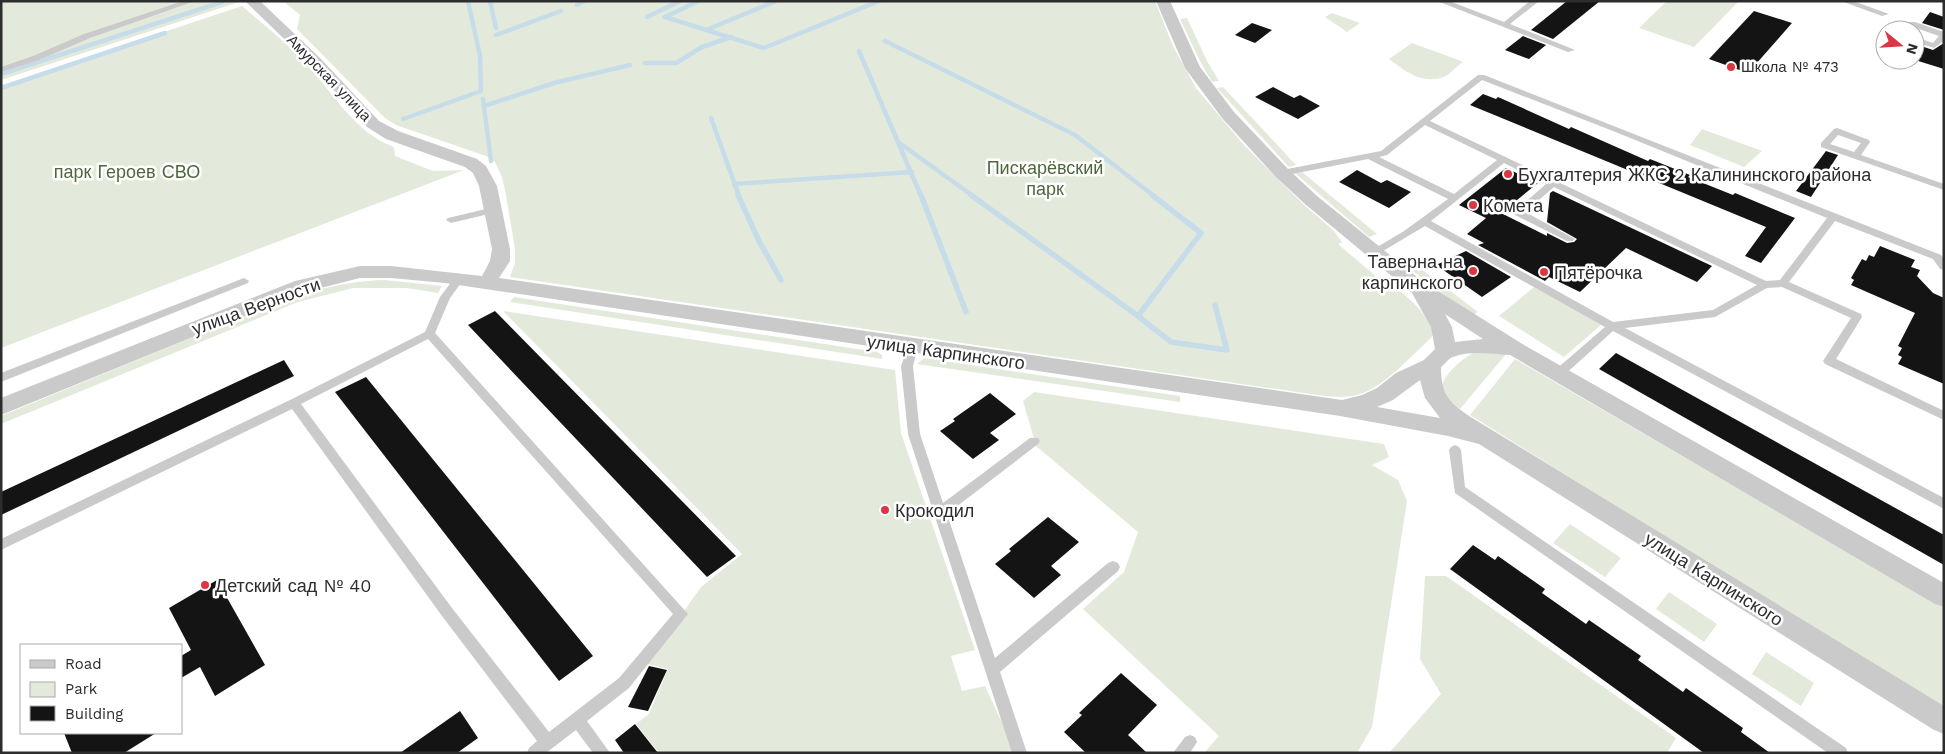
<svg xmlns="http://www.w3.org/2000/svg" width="1945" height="754" font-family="'Work Sans',sans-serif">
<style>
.green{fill:#e3eadb}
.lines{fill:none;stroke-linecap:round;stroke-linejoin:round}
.stream-far1{stroke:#c7dce9;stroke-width:4.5}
.stream{stroke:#c7dce9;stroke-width:5.5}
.building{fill:#141414}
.service{fill:#cacaca;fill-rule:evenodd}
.minor{fill:#cacaca;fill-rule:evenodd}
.poi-dot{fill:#dc3643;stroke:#fff;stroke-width:2}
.labels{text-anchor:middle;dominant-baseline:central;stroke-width:5;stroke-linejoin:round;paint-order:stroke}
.far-poi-label{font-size:15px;fill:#2d2d2d;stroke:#fff;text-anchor:start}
.far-street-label{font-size:15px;fill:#2d2d2d;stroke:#fff}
.park-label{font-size:18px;fill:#50663d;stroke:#fff}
.poi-label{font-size:18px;fill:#2d2d2d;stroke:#fff;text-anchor:start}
.street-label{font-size:18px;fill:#2d2d2d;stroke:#fff}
</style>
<rect width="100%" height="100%" fill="#fff"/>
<g class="green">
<polygon points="1,1 238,1 239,2 1,80"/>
<path d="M283,1H1155L1173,46L1196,88L1243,144L1302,203L1334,231L1342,242L1338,244L1392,290L1397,288C1414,303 1425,312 1434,333L1431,338C1412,355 1384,387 1360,394C1348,398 1337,397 1324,396L510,277L515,263V249L506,195L502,177L495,162L486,156L396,125L385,118L297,29L300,15Z"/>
<polygon points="1667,1 1739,1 1694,47 1639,28"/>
<path d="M242,6C264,25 288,44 308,66C335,95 355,133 394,147L395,156L433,171L464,170L1,348V86Z"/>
<polygon points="1332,13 1360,23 1347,32 1325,17"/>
<polygon points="1187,18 1207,61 1219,81 1212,82 1200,61 1180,19"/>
<path d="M1412,43L1461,61L1463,62C1457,66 1450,74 1444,77C1422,85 1405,71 1389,59Z"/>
<polygon points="1223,87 1296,165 1289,167 1217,88"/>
<polygon points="1702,129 1762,151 1744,167 1690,145"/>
<polygon points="1302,172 1377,234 1369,237 1295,173"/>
<polygon points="1404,256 1478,312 1472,316 1397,259"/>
<path d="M385,280L442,286L438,293L407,288H353L298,302L1,424V416L263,308C304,293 340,281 385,280Z"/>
<polygon points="1534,287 1602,324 1564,357 1499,316"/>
<polygon points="514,297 877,352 882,355 882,359 510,302"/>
<polygon points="503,311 895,370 901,433 975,650 951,656 962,691 985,686 1016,753 659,753 636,724 649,714 668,669 647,664 701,587 742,554"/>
<path d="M1478,351L1506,354L1460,409L1447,398L1442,385C1446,372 1465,356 1478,351Z"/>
<polygon points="924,358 1180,396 1180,402 917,364"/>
<polygon points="1515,359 1944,608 1944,708 1924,698 1470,415"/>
<polygon points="1034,392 1384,444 1389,457 1372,465 1398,480 1407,501 1372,727 1357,753 1204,753 1219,736 1083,609 1124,572 1138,532 1036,446 1023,401"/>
<polygon points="1570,524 1621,558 1605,577 1553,543"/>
<polygon points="1425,576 1446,576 1676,738 1667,753 1389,753 1441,694 1420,659"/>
<polygon points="1669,592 1717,624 1704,642 1656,609"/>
<polygon points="1766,652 1814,683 1801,706 1752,674"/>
</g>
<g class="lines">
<g class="stream-far1">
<polyline points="490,1 496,28"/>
<polyline points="577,5 584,1"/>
<polyline points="647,17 680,1"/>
<polyline points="665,17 764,48 879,1"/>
<polyline points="665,17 699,1"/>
<polyline points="706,30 776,1"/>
<polyline points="496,35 561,11"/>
<polyline points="885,41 1075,135 1154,196"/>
<polyline points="859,51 921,196"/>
<polyline points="645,63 676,63 702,47 731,37"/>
<polyline points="1,74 222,2"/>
<polyline points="1,88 165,33"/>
<polyline points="483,99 491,161"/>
<polyline points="484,106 554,83 630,65"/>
<polyline points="711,118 739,196"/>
<polyline points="403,119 481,91 480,56 468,1"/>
<polyline points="898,142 973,196"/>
<polyline points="734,184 912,172"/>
</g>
<g class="stream">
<polyline points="738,195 759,241 781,280"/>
<polyline points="921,195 966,312"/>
<polyline points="971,195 1138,316 1201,233 1152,195"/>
<polyline points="1138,316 1171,342 1227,350 1215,305"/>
</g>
</g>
<g class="building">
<polygon points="1567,1 1600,1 1553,39 1531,30"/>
<polygon points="1754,11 1792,23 1748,73 1709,59"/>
<polygon points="1930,12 1944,17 1944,30 1922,23"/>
<polygon points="1252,23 1272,30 1255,43 1235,35"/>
<polygon points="1523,36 1546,45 1529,59 1505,50"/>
<polygon points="1944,43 1944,69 1915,60 1915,44 1933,50"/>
<polygon points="1273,87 1294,98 1300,95 1320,106 1298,119 1255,97"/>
<polygon points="1483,94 1496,99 1498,97 1569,129 1571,127 1648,161 1650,159 1690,175 1688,177 1733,195 1735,193 1795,218 1761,263 1745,256 1766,227 1470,105"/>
<polygon points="1826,151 1838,155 1811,197 1796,191"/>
<polygon points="1506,168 1538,183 1501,213 1547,236 1547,233 1567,243 1574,242 1577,239 1547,222 1550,193 1553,191 1712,266 1697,282 1626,248 1580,292 1549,277 1545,281 1478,245 1484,243 1467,234 1486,218 1459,205"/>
<polygon points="1357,170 1381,183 1387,180 1411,192 1389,208 1339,182"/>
<polygon points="1880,246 1915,260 1911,267 1920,270 1917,276 1933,293 1944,298 1944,384 1898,364 1902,357 1898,355 1902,348 1898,346 1915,313 1851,285 1854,280 1851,278 1862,259 1866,261 1869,255 1874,257"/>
<polygon points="1466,251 1511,277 1482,297 1436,265"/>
<polygon points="495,311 736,556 707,577 468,325"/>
<polygon points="1616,353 1944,535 1944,565 1599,369"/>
<polygon points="284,360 294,376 1,515 1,492"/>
<polygon points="366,377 593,656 559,681 335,392"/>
<polygon points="990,393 1016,414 990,433 999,440 973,459 940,431 955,421 953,419"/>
<polygon points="1048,517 1079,542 1051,566 1061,575 1034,598 995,564 1011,551 1009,549"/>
<polygon points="1473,545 1495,560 1498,556 1545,589 1542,593 1586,624 1589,620 1641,656 1638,660 1683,692 1686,688 1743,728 1741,732 1770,753 1704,753 1450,569"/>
<polygon points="217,580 265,665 215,696 200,667 181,678 181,656 191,650 169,608"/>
<polygon points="649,666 667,670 648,711 628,707"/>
<polygon points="1121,673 1157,705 1128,735 1147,753 1086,753 1064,732 1082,715 1079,713"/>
<polygon points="460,711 478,738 457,753 400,753"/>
<polygon points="635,724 658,753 624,753 615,740"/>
<polygon points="64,733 156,733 124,753 72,753"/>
</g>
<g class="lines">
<g class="service">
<polygon points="183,1 195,1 90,38 39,60 1,72 1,67 33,56 84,34"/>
<polygon points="1437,1 1449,1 1504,22 1530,1 1539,1 1510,24 1575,50 1568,52"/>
<polygon points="1841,1 1853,1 1889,14 1882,16"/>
<polygon points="1909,22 1915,22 1944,32 1944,41 1934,48 1915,42 1915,37 1933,43 1939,36 1913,27 1910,30 1902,30"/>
<path d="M1478,75H1484L1941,255L1944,259V270L1940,269L1933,259L1835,221L1789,282L1861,314L1862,317L1836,359L1944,411V420L1825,364L1823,361L1851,318L1782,287L1767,288L1715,317L1625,328L1944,498V509L1613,331L1562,377H1554L1552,374L1554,371L1605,327L1425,226L1378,254H1370L1369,252L1404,231L1448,199L1368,159L1282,176L1277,173L1282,170L1381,151ZM1482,80L1618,133L1827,218L1780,280L1766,281L1430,121ZM1425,125L1497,160L1454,194L1379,157L1387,155ZM1504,163L1546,184L1515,211L1513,213L1515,215L1567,241H1573L1575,239L1525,212L1554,187L1757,285L1713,310L1613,322L1431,221Z"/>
<path d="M1837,128L1869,140L1870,142L1861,155L1944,184V190L1821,147V143L1834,129ZM1838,135L1861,143L1854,152L1830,144Z"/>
<polygon points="494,207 499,210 497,212 451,223 446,220 448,218"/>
<path d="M459,276L464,279L450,298L435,333L688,614L629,688L587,721L610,753H593L576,730L546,753H527L529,748L537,741L442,616L292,409L1,550V539L290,400L425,332L440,297L455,277ZM428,339L673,614L619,678L549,732L452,608L301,404Z"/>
<polygon points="244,278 249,281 248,283 1,382 1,373"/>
<polygon points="913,343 918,347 913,366 920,434 943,503 1030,438 1038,438 1040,441 1038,444 947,514 995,658 1108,563 1113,561 1118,563 1120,567 1118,571 1000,672 1027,753 1012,753 908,434 901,366 908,347"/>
<polygon points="1455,445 1459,447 1461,450 1465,487 1846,748 1848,753 1828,753 1455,493 1449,450 1451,447"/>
<polygon points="1190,735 1195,737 1197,742 1190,753 1173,753 1185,737"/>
</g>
<path class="minor" d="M245,1H260L321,59L379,121L398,131L477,159L486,166L497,186L510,249V261L499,278L1342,400L1362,395L1377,388L1396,373L1424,360L1435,349L1431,327L1412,293L1305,204L1276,177L1222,118L1185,68L1156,1H1170L1200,67L1234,112L1288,169L1317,196L1422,281L1524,345L1944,583V607L1935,604L1510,355C1492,354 1471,350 1453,357C1449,358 1445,364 1441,367C1441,394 1448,401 1469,416L1944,706V734L1934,730L1479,444L1448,436L1340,416L445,283L391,278H360L301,293L1,415V398L295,281L360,266H391L482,276L490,261L492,249L479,186L473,173L465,167L386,139L367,127L311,65ZM1445,314L1483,339L1455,342L1452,327ZM1420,380L1425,398L1440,418L1377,407L1393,400Z"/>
</g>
<g class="poi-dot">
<circle cx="1731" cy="67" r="5"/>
<circle cx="1508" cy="174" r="5"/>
<circle cx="1473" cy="205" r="5"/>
<circle cx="1473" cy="271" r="5"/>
<circle cx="1544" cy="272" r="5"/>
<circle cx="885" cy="510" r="5"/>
<circle cx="205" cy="585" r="5"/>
</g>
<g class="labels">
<g class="far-poi-label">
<text x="1741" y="67">Школа № 473</text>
</g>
<g class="far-street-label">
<text transform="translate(329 78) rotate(46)">Амурская улица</text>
</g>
<g class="park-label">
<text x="1045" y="167">Пискарёвский<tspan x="1045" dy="21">парк</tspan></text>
<text x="127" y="171">парк Героев СВО</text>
</g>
<g class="poi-label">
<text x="1518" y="174">Бухгалтерия ЖКС 2 Калининского района</text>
<text x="1483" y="205">Комета</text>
<text x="1463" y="261" text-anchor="end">Таверна на<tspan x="1463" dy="21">карпинского</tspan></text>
<text x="1554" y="272">Пятёрочка</text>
<text x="895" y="510">Крокодил</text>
<text x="215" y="585">Детский сад № 40</text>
</g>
<g class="street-label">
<text transform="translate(256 306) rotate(-20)">улица Верности</text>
<text transform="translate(946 352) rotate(8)">улица Карпинского</text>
<text transform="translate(1714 579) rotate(32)">улица Карпинского</text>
</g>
</g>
<rect width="1945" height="754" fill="none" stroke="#2d2d2d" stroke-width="5"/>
<rect x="20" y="644" width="162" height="90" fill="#ffffff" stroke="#ababab"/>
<rect x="30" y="660" width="25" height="8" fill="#cacaca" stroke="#ababab"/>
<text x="65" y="669" font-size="15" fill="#2d2d2d">Road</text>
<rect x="30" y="682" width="25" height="15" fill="#e3eadb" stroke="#ababab"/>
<text x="65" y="694" font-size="15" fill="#2d2d2d">Park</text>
<rect x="30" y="706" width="25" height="15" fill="#141414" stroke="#ababab"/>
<text x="65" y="719" font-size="15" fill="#2d2d2d">Building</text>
<g transform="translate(1900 45) rotate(108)"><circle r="24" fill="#ffffff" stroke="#ababab"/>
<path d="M0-4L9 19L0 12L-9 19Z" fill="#dc3643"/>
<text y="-8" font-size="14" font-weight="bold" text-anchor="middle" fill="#2d2d2d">N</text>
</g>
</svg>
